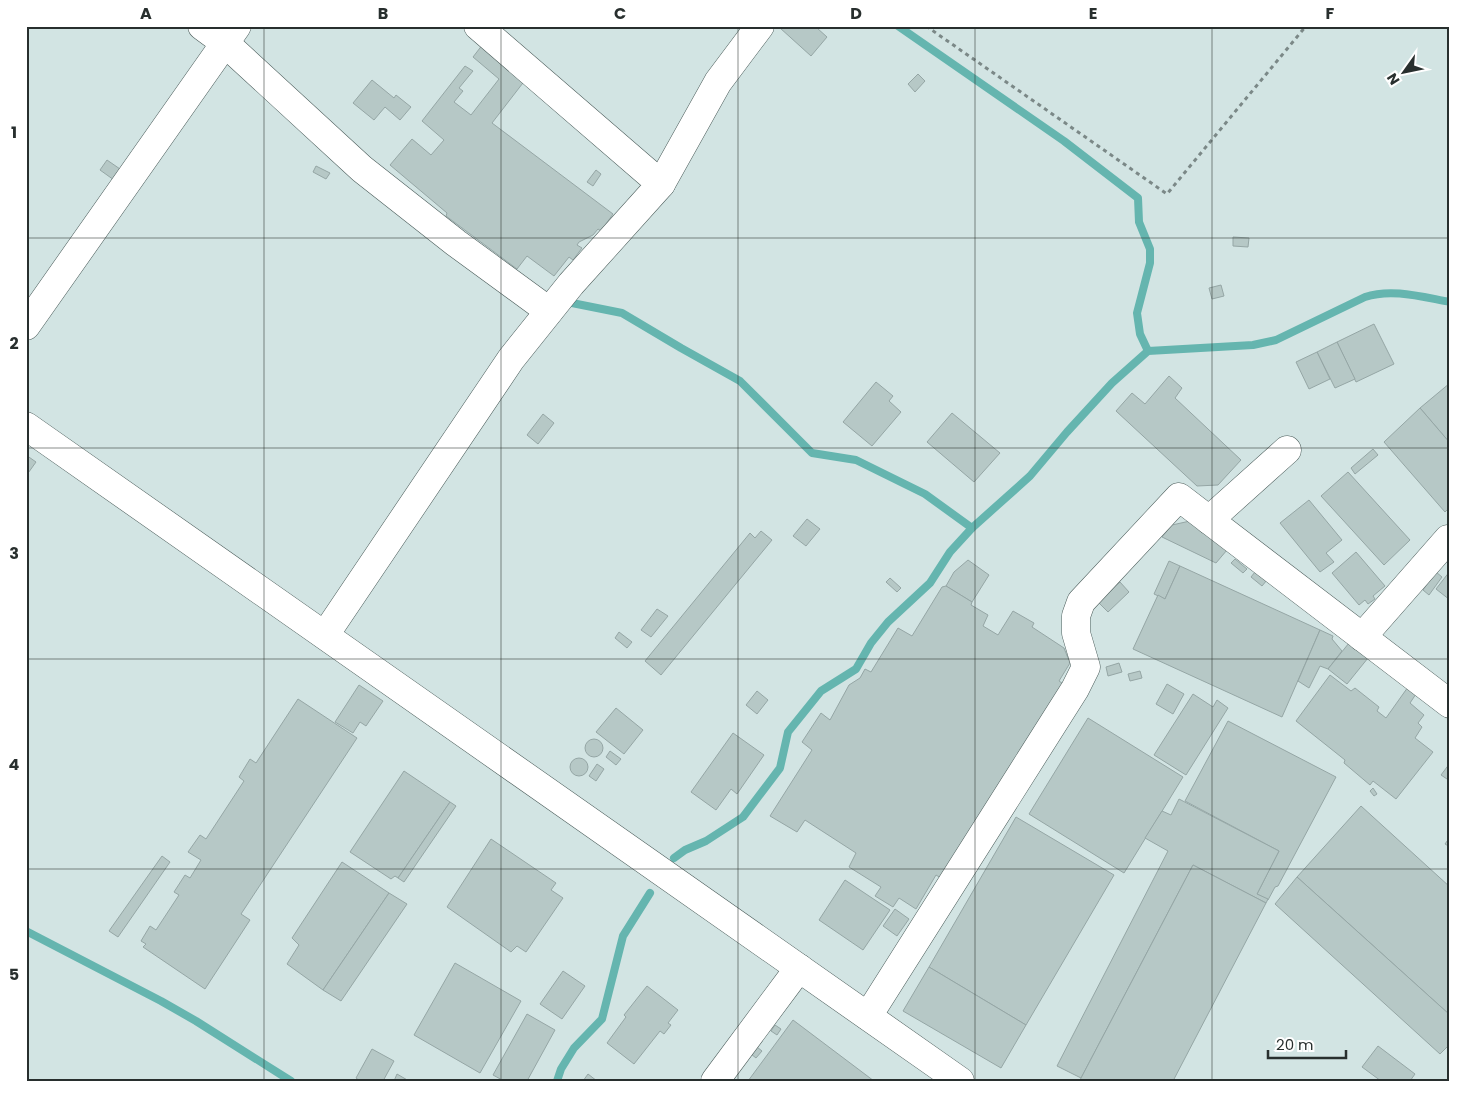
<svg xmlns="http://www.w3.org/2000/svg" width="1476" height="1107" font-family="Poppins,sans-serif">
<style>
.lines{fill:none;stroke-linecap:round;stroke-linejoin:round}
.stream{stroke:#65b5af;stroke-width:8}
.building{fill:#b6c8c6;stroke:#95a6a5}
.minor-casing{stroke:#4b5c5a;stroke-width:29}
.path{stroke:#7b8887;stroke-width:3;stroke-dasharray:4 4;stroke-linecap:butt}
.minor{stroke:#fff;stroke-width:28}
.grid{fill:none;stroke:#282f2e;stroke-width:1;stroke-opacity:0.55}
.neatline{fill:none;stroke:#282f2e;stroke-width:2}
.grid-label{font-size:16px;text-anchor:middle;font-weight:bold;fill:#282f2e}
</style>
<rect width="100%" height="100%" fill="#d2e4e3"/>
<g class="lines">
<g class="stream">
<polyline points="898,26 1064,141 1138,198 1139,222 1150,249 1150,263 1137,313 1140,334 1148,351"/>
<polyline points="572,303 622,313 681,348 740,381 812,453 856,460 925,494 972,528"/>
<path d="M674,858L685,850L706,841L743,817L780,768L788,732L821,691L856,669L871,643L888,622L930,583L950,552L972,528L1030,476L1067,432L1112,383L1148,351L1253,345L1276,340L1365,297C1392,288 1422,297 1450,302"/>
<polyline points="26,931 161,1001 196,1021 291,1081"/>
<polyline points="557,1081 561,1069 574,1048 602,1019 623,936 650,893"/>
</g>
</g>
<g class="building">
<polygon points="782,26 819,26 817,28 827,37 811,56 780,28"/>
<polygon points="483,44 526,79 492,123 613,214 601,231 598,229 593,235 579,242 577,245 582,248 573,260 569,257 554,276 527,256 517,269 446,216 447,213 390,165 412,139 431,155 444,140 422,121 465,66 473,71 459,88 463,91 454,102 471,115 499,79 473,57"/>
<polygon points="918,74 925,81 915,92 908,84"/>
<polygon points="372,80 394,98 396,95 411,107 400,120 385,107 374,120 353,103"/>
<polygon points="107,160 120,169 114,180 100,170"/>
<polygon points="316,166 330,173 326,179 313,172"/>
<polygon points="596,170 601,174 593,186 587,182"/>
<polygon points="1233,237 1249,238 1248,247 1233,246"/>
<polygon points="1221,285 1224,296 1212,299 1209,288"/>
<polygon points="1374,324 1394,364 1356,382 1337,342"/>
<polygon points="1337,342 1355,379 1335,388 1317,352"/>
<polygon points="1317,352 1330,379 1309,389 1296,362"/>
<polygon points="1169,376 1182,388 1175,398 1241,460 1218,485 1197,486 1116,411 1132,393 1145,404"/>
<polygon points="876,382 893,396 889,401 901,412 872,446 843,422"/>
<polygon points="1450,383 1450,443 1420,408"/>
<polygon points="1420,408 1450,443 1450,507 1445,512 1384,442"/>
<polygon points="952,413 1000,453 974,482 927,442"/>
<polygon points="543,414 554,423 538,444 527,435"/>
<polygon points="1373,449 1378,455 1355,474 1351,468"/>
<polygon points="26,455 36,462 26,476"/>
<polygon points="1348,472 1410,540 1384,565 1321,496"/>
<polygon points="1309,500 1342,540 1326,553 1334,562 1320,572 1280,523"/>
<polygon points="807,519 820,529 806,546 793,536"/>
<polygon points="1190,521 1227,550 1216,563 1162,537 1172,525"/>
<polygon points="761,531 772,540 661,675 645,661 750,533 755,538"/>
<polygon points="1356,552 1385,586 1373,596 1375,599 1368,604 1365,600 1359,605 1332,573"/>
<polygon points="1235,559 1247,569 1243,573 1231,563"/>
<polygon points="968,560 989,575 972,602 946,586 954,572"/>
<polygon points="1169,561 1180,566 1165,599 1154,594"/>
<polygon points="1180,566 1320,630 1282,717 1133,649 1158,595 1165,599"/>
<polygon points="1450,571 1450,600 1436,589"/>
<polygon points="1255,572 1267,580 1262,586 1251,577"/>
<polygon points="1436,572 1442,577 1429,595 1423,590"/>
<polygon points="890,578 901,588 897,592 886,582"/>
<polygon points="1120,582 1129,592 1108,612 1098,602"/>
<polygon points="946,586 972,602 971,605 988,615 983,626 998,635 1013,611 1034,623 1032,627 1064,648 1070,663 1059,681 1065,685 941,878 936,875 916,909 899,898 893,907 875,896 881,887 849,867 856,853 805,820 797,832 770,816 812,750 802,742 821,713 830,720 849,685 860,678 865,669 871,672 898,628 912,636 942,587"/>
<polygon points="657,609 668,616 651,637 641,630"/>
<polygon points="1320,630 1333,636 1332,639 1342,651 1328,669 1320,666 1309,688 1298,681"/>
<polygon points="619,632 632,642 627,648 615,638"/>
<polygon points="1349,643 1368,658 1347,684 1328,669"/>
<polygon points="1119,663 1122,672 1108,676 1106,667"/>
<polygon points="1140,671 1142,678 1130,681 1128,674"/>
<polygon points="1330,675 1351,691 1355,688 1379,707 1377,711 1386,718 1408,687 1416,694 1410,703 1424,715 1418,723 1422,727 1415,738 1433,752 1396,799 1373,781 1370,785 1344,763 1345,760 1296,721"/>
<polygon points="1167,684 1184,694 1173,714 1156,704"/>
<polygon points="359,685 383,701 366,726 360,722 353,733 335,722"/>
<polygon points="757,691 768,700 757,714 746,705"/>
<polygon points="1193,694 1213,707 1217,700 1228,708 1186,775 1154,755"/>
<polygon points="298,699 357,738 241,914 250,920 205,989 143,947 146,944 141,941 150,926 156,930 179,895 174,892 185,875 190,878 201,860 188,852 200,835 206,839 244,781 239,777 250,759 256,763"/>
<polygon points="616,708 643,730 624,754 596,732"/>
<polygon points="1088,718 1183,777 1124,873 1029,814"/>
<polygon points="1228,721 1336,777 1278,886 1275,887 1268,900 1257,894 1279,851 1185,801"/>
<polygon points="733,733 764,755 737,794 731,789 716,810 691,792"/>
<circle cx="594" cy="748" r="9"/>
<polygon points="610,751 621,759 616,765 606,757"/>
<circle cx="579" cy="767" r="9"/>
<polygon points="1450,763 1450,781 1441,775"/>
<polygon points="597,764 604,769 596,781 589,776"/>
<polygon points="404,771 450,802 398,878 395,876 391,879 350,852"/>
<polygon points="1373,788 1377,794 1374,796 1370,791"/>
<polygon points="1179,799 1279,851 1257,894 1268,899 1266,903 1193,865 1081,1078 1057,1066 1168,851 1145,838 1162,811 1171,815"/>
<polygon points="450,802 456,806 404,882 398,878"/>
<polygon points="1361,806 1450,887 1450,1015 1297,877"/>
<polygon points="1016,817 1114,875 1026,1025 929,967"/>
<polygon points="1450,837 1450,847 1445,844"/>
<polygon points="491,839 556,883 551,890 563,898 526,952 517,946 511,952 447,907"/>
<polygon points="162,856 170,862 118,937 109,931"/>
<polygon points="342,862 389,893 323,990 287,964 299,945 292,938"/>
<polygon points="1193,865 1266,903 1173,1081 1082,1081 1080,1080"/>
<polygon points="1297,877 1450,1015 1450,1044 1440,1054 1275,904"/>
<polygon points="845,880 890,910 863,950 819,920"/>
<polygon points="389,893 407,904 341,1001 323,990"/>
<polygon points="895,909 909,919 897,936 883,926"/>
<polygon points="455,963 521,1001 480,1073 414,1035"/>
<polygon points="929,967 1026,1025 1001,1068 903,1011"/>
<polygon points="563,971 585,986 562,1019 540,1004"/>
<polygon points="647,986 678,1010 668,1023 671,1025 664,1034 660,1031 634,1064 607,1043 626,1017 624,1015"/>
<polygon points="527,1014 555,1030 527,1081 504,1081 493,1075"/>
<polygon points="793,1020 874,1081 748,1081"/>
<polygon points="775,1025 781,1029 777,1035 771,1031"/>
<polygon points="1378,1046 1415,1074 1410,1081 1381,1081 1362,1067"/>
<polygon points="757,1047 762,1051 756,1058 751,1054"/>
<polygon points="372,1049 394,1061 383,1081 360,1081 356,1078"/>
<polygon points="397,1074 409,1081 394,1081"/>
<polygon points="588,1074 597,1081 583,1081"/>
</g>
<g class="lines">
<g class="minor-casing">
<g id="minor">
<polyline points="202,26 225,43 362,169 456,243 549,311"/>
<polyline points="661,184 718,82 760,26"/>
<polyline points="26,326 237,26"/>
<polyline points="26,426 960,1081"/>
<polyline points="1209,520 1287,450"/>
<polyline points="325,635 511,359 571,284 661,184 478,26"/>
<polyline points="1362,637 1448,539"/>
<polyline points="868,1016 1075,689 1086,667 1076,633 1076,616 1081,602 1179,497 1450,704"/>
<polyline points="715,1081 799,968"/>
</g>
</g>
<polyline class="path" points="926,26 1167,194 1306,26"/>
<use href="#minor" class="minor"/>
</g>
<path class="grid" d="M264,26V1081M501,26V1081M738,26V1081M975,26V1081M1212,26V1081M26,238H1450M26,448H1450M26,659H1450M26,869H1450"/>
<rect width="1476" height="1107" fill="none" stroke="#ffffff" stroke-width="55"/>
<g transform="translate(1404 72) rotate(237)" stroke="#ffffff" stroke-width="4" paint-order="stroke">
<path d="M0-4L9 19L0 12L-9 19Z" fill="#282f2e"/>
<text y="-8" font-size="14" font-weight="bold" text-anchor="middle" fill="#282f2e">N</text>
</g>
<path d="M1268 1050v8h78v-8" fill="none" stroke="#282f2e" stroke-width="2.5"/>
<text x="1276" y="1050" font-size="15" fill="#282f2e" stroke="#ffffff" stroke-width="4" paint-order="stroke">20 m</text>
<rect x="28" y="28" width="1420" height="1052" class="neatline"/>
<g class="grid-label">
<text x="146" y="19">A</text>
<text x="383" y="19">B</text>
<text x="620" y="19">C</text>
<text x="856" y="19">D</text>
<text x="1093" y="19">E</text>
<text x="1330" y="19">F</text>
<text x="14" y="138">1</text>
<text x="14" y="349">2</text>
<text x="14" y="559">3</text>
<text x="14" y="770">4</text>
<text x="14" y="980">5</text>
</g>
</svg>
